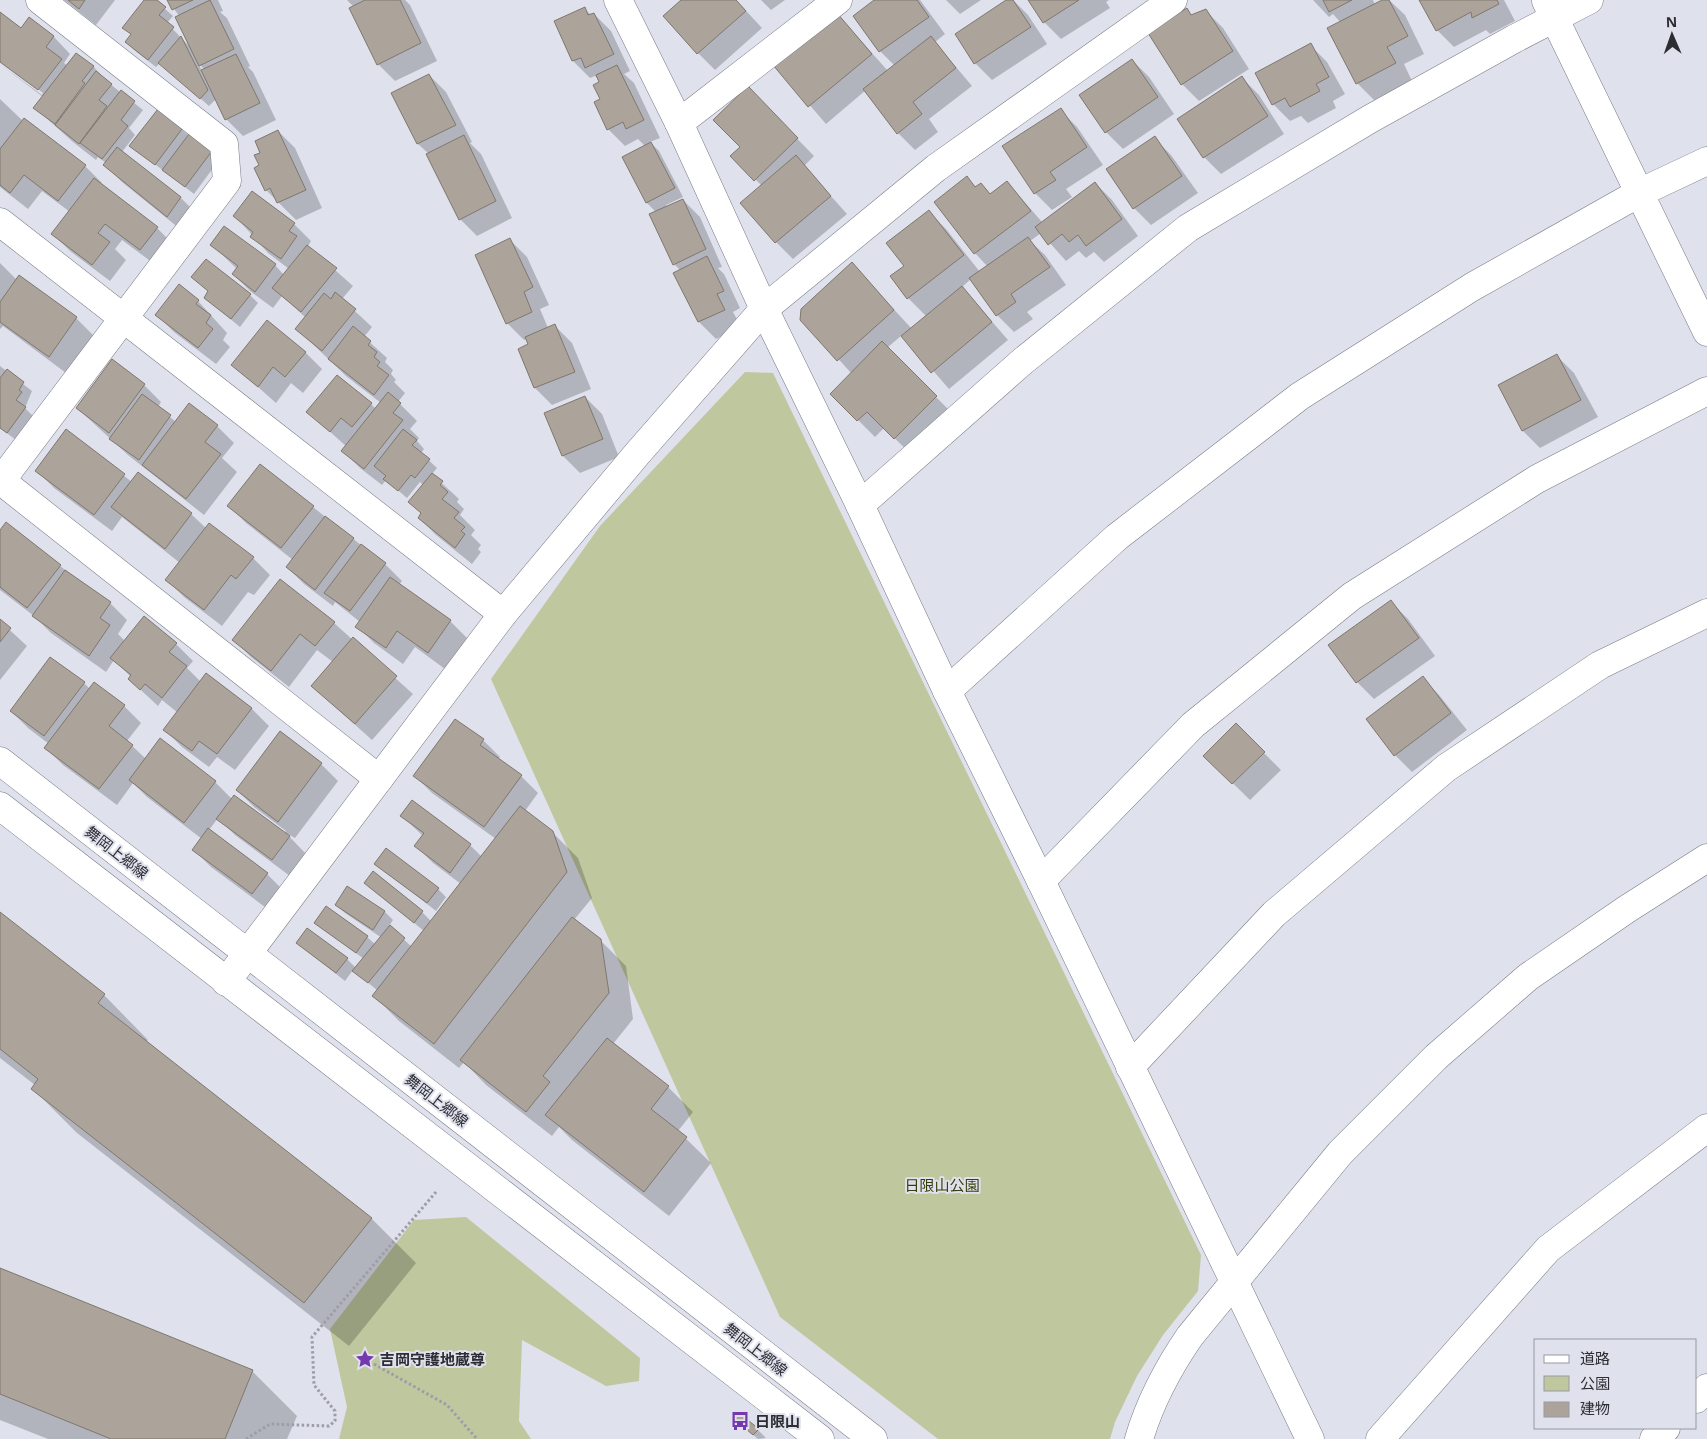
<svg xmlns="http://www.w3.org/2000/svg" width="1707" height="1439" font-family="'Noto Sans','Noto Sans JP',sans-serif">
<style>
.green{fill:#bfc79e}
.shadow{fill:#0003;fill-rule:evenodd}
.building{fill:#aca49b;stroke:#7f776e}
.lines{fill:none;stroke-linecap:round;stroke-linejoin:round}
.minor-casing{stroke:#787a85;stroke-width:29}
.path{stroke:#9c9da7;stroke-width:3;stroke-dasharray:2.5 2.5;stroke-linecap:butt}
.minor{stroke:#fff;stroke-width:28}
.labels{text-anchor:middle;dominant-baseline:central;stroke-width:4;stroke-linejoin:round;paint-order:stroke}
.street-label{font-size:15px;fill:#2c2d32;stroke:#dfe1ed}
.park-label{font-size:15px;fill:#363e09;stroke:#dfe1ed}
.poi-label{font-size:15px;font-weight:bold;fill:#2c2d32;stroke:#dfe1ed;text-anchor:start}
</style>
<rect width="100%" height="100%" fill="#dfe1ed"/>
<g class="green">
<polygon points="745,372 773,373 1201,1255 1198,1291 1163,1335 1137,1376 1115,1422 1110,1439 938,1439 780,1317 491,679 600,526"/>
<polygon points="466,1217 640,1358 639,1381 606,1386 522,1340 519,1421 531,1439 339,1439 347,1407 330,1329 414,1220"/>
</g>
<g class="shadow">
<polygon points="64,0 115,0 96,25"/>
<path d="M146,0H155L173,16L167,23L192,49L179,16L168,0H218L223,11L220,12L227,18L250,66L248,67L253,72L276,120L243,136L226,119L216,99L209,106L160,63L156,67L134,50L126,42L132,35L124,28ZM198,63L205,70L202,71Z"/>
<polygon points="347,0 405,0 410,5 437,61 395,81 378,64 354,7"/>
<polygon points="683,0 736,0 762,28 715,70 698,53"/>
<polygon points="761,0 785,0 771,10"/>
<polygon points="876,0 920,0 945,34 935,42 972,86 929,119 938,132 915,150 898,133 866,90 826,124 775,65 837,14 888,71 895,66 880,51 854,16"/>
<polygon points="946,0 981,0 960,14"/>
<polygon points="1009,0 1013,0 1028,15 1047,44 992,80 975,63 956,34"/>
<polygon points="1030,0 1109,0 1106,2 1110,8 1061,39 1044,22"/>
<polygon points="1313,0 1373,0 1375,5 1389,0 1405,15 1424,54 1404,64 1412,81 1374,100 1357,83 1341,23 1333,14 1329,17"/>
<polygon points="1420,0 1504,0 1515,21 1490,34 1486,30 1454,47 1437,30"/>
<polygon points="584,8 591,15 594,14 611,31 630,71 624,74 634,83 660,138 650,142 659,151 683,197 666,205 667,207 683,200 700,217 722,267 718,268 724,274 740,308 733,312 741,327 716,339 699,322 675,274 681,271 674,264 656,212 647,203 624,157 645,146 638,139 625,146 608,129 600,81 595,76 590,78 573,61 555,22"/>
<polygon points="1187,10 1193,16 1206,11 1223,28 1249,69 1199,101 1182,84"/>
<polygon points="0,13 21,30 29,19 54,37 70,54 64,63 68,66 93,66 101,75 100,76 143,110 129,128 135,135 122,152 181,198 198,215 185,233 122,182 105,165 106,163 98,157 96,160 73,142 35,108 43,97 0,64 42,95 43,93 0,60"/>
<polygon points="1310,45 1327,62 1345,94 1333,101 1336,108 1308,123 1301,116 1290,121 1273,104"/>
<polygon points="1132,60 1149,77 1174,114 1123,149 1106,132"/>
<polygon points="429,75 446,92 472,142 470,143 481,154 512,218 477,236 460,219 429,154 418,144 392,94"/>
<polygon points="1242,78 1259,95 1284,134 1221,174 1204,157"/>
<polygon points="748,88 814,156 804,166 847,214 793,259 776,242 762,186 732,156 741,147"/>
<polygon points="0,99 23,121 85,166 102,183 100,185 157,228 174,245 157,266 122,240 115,249 126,260 110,281 70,251 53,234 70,212 42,191 28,209 0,187"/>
<polygon points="1060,110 1077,127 1103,165 1066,189 1072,197 1052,210 1035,193"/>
<polygon points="182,130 219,160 194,194 131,146"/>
<polygon points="278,131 295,148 322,208 296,220 266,190 256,168 261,166 262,153"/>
<polygon points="1154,138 1171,155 1198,193 1151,225 1134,208"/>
<polygon points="967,178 977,188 981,185 991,195 1007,182 1042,222 1095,183 1112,200 1138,236 1104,262 1094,252 1086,258 1079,251 1066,261 1041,233 1030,241 1045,255 1066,285 1027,312 1033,319 1014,332 997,315 971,279 962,287 1008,340 949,389 902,335 887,348 953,414 912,455 884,428 875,437 832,394 852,374 802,319 852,264 912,329 927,317 908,298 892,277 905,266 929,212 946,229 980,272 988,267 975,253"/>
<polygon points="235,216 294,224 311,241 308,246 353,286 342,299 372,327 364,337 387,358 385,362 393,370 391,374 396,380 394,382 405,393 398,402 417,421 410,429 419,438 417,441 424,449 421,453 437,468 432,474 459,499 457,502 464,509 460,515 475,530 471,535 481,545 478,549 481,552 472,564 436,535 419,518 422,514 410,502 423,485 420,482 407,498 386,480 382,485 360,468 343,451 347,447 308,412 371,404 376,409 381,403 346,376 297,329 306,318 282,296 273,308 250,291 233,274 237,269 212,245 275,265 284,275 289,269 268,253"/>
<polygon points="510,240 527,257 549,305 540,309 548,328 555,326 572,343 591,389 552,405 535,388 527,339 524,340 507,323"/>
<polygon points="0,263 17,280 19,277 76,318 93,335 66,373 3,326 0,329"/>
<polygon points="201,285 250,295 258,303 240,327 205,298 209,292"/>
<polygon points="198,301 227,333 223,340 230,347 216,364 174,332 157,315"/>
<polygon points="305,352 322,369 303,393 291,383 276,403 233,365"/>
<polygon points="1557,356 1574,373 1598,417 1540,448 1523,431 1499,386"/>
<polygon points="112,361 144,385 161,402 158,407 176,422 217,426 234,443 222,458 237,472 204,515 128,455 77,408"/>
<polygon points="0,366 32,391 25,408 34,417 16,440 0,428"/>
<polygon points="585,397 602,414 619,457 580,473 563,456"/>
<polygon points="67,431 132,482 191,514 207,529 253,558 270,575 254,595 248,592 222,626 184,597 167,580 180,563 122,517 112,531 54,488 37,471"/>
<polygon points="261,466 385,564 402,581 399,585 450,621 467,638 445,669 415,647 403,664 374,643 357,626 360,622 335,602 333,606 304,584 287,567 293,560 246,523 229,506"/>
<polygon points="0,532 60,566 110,603 127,620 118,634 125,641 176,644 193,661 187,668 201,682 207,675 252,709 269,726 235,770 217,757 209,767 182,747 165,730 178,713 162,700 158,706 129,679 131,677 114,660 106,672 51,633 34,616 0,590"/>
<polygon points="1391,602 1408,619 1435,656 1374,699 1357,682 1330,645"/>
<polygon points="0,621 27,646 0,680"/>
<polygon points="334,623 413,694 372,740 312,686 333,662 317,650 289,687 251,657 234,640"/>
<polygon points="1422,678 1439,695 1467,730 1412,772 1395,755 1368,719"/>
<polygon points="84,683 90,689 124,706 141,723 127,741 146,759 160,740 215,782 232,799 284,833 286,831 254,807 237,790 280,733 321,764 338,781 295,838 286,833 306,854 290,876 235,835 218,818 209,830 267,874 284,891 269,910 211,867 194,850 202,839 147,797 133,783 117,805 63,765 46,748 49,744 28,728 11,711"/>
<polygon points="1236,725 1281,770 1250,800 1205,756"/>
<polygon points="483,740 500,757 498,759 521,776 538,793 525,811 552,832 578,858 592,898 574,920 600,940 626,966 633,1019 613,1044 668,1087 693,1112 678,1131 711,1163 669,1216 572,1140 559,1127 552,1136 486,1085 464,1062 459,1068 399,1021 374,996 378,991 353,970 345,981 297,943 347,959 356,968 364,959 315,923 367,937 376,945 382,938 345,913 336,905 348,888 385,912 393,920 389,926 412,947 424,931 365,883 422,912 432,922 461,884 433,863 416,846 423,836 402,816 470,845 482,857 496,839 432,793 415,776"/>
<polygon points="376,864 438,889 446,897 436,911"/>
<polygon points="0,914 104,995 148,1040 146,1042 371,1218 416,1263 349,1346 77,1133 33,1089 35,1085 0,1058"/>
<polygon points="0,1268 252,1371 297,1416 287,1439 48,1439 0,1420"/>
<polygon points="744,1427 758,1430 766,1438 758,1439"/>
</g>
<g class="building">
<polygon points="68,0 85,0 79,9"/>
<polygon points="144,0 157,0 166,7 159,15 174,27 148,60 125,42 131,34 122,28"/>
<polygon points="167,0 193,0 172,10"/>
<polygon points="210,0 234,49 199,66 175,17"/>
<polygon points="365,0 400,0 421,43 377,65 349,8"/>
<polygon points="681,0 736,0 746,11 697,54 663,16"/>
<polygon points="874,0 917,0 929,17 879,52 853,16"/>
<polygon points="1006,0 1013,0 1031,27 974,64 955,34"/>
<polygon points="1028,0 1079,0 1043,23"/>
<polygon points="1323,0 1352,0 1329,12"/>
<polygon points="1382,0 1389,0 1408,36 1387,47 1396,63 1356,84 1327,28"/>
<polygon points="1419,0 1497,0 1499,4 1472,18 1471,12 1436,31"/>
<polygon points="585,7 588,15 594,13 614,54 585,68 581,58 572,61 554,21"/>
<polygon points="1187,8 1191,15 1206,9 1233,51 1181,85 1148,33"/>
<polygon points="0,12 21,28 29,17 54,36 46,47 62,59 38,90 0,62"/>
<polygon points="837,13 872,54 808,107 773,65"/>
<polygon points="181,36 208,90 200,99 158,63"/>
<polygon points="931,36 956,68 913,102 922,114 897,134 863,89"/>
<polygon points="1311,43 1329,77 1316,84 1320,91 1290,107 1285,98 1272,105 1255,73"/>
<polygon points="76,53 94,66 82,81 85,83 55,124 33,108"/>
<polygon points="236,54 260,103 225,120 201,70"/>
<polygon points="1132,59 1158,97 1105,133 1079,95"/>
<polygon points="617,65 644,120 626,129 623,122 607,130 594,102 600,99 593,85 599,82 596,75"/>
<polygon points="96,71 112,84 99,100 107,106 79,144 55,125"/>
<polygon points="429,74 456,125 417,144 391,93"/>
<polygon points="1242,76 1268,116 1203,158 1177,119"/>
<polygon points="748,86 798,138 754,181 730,156 740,147 713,120"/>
<polygon points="121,90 135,101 121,120 128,126 102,159 80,143"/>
<polygon points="1061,108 1087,147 1050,172 1056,180 1034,194 1002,146"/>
<polygon points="158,109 182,129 155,165 129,146"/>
<polygon points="24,118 86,165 58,201 24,175 10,193 0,185 0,149"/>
<polygon points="278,130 306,190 277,203 270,188 265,191 254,168 259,165 254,155 260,153 255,141"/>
<polygon points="189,134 212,151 185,187 162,170"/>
<polygon points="464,135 496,201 459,220 426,154"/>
<polygon points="1155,136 1182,176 1133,209 1106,169"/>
<polygon points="651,142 675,188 646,203 622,157"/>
<polygon points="117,147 181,197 167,217 103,165"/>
<polygon points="796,155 831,196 775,243 740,203"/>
<polygon points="967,176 975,187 981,183 990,194 1007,181 1031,211 974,254 934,202"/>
<polygon points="94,178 158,227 140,250 105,224 98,233 110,242 92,265 51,234"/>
<polygon points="1095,182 1122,219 1086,246 1078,235 1069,242 1062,234 1048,245 1035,227"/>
<polygon points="252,191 295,223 289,231 297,236 281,259 250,237 253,232 233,216"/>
<polygon points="683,199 706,249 673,265 649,214"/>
<polygon points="929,210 964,255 907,299 890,276 904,266 886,243"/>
<polygon points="224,226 276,264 255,292 232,274 238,266 210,245"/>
<polygon points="1028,237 1050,267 1011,294 1016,302 996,316 969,278"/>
<polygon points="510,238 533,287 524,292 532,312 506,324 475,255"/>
<polygon points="307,245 337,268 301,312 272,288"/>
<polygon points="707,256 724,291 717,294 725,310 698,322 673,273"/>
<polygon points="206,259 251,294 231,319 204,298 208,291 191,277"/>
<polygon points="852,262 894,310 837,361 800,320 801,309"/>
<polygon points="19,275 77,317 49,357 0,322 0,302"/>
<polygon points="179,284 199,300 196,304 211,315 206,323 213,329 198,348 155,315"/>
<polygon points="962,286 992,322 931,373 901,336"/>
<polygon points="335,292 356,309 322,351 295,329 324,293 331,299"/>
<polygon points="267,320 306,352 285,377 273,367 258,387 231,365"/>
<polygon points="555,324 575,372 534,388 518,349 528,344 525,337"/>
<polygon points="353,326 371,341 368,345 377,352 374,357 380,362 377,366 389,375 374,395 328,359"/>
<polygon points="882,341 937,396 894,439 867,412 857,421 830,394"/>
<polygon points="1557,354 1581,400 1522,431 1498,385"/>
<polygon points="112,359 145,384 109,433 76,408"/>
<polygon points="7,369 24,382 19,390 22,392 16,400 26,407 7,433 0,428 0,378"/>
<polygon points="337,375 372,403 352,427 341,418 330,432 306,412"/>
<polygon points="388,392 401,403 393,413 403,420 364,469 341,451"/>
<polygon points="142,394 171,415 139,460 109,439"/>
<polygon points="585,396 603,439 562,456 544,413"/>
<polygon points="189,403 218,425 205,442 221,454 186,499 142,465"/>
<polygon points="66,429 125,474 94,515 35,471"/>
<polygon points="403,429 417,440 412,445 430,459 415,478 411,475 398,491 383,479 386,476 374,466"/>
<polygon points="260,464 314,506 281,548 227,506"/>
<polygon points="138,472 192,513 165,549 111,507"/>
<polygon points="432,473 443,481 440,485 448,492 442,499 459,512 454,518 465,527 461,531 465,534 455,548 418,518 421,513 408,502"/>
<polygon points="325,516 354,538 315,590 286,567"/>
<polygon points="6,522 61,565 27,608 0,587 0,530"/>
<polygon points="209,523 254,557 236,579 231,575 204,610 165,580"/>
<polygon points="361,544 386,563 350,611 324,593"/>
<polygon points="65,570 111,602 100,618 110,625 89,656 32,616"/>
<polygon points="390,577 451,620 428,653 397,631 386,648 355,627"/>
<polygon points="280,579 335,622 315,646 300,634 271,671 232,640"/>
<polygon points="1391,600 1419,638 1356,683 1328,645"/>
<polygon points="144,616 177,643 169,652 187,666 162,698 145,684 140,690 128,679 131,675 110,658"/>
<polygon points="0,619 11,628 0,642"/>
<polygon points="353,637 397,676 355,724 311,686"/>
<polygon points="50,657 85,682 44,736 10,711"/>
<polygon points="206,673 252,708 217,754 199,741 192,751 163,730"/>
<polygon points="1423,676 1451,713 1394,756 1366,719"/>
<polygon points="94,682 125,705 109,726 133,745 99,789 44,748"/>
<polygon points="455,719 484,739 480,745 522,775 484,827 413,776"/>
<polygon points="1236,723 1265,752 1232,784 1203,756"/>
<polygon points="280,731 322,763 278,822 236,790"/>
<polygon points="160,738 216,781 184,823 129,780"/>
<polygon points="234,795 290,836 272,860 216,819"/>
<polygon points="412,800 471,844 450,873 414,846 424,833 400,816"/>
<polygon points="520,806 553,831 567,872 434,1044 372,996"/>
<polygon points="208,828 268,873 252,894 192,850"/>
<polygon points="386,848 439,888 427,903 374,864"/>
<polygon points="373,871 423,911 414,923 364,883"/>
<polygon points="347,886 385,911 373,930 335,905"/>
<polygon points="326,906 368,936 356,953 314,923"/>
<polygon points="0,912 105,994 98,1003 372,1218 304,1303 31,1089 38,1079 0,1049"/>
<polygon points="572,917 601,939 609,993 543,1076 550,1082 526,1112 460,1060"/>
<polygon points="390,925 405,938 368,983 352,971"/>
<polygon points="307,928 348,958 336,973 296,943"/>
<polygon points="607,1038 669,1086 651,1109 687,1137 644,1192 545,1115"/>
<polygon points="0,1268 253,1370 225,1439 111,1439 0,1394"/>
<polygon points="739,1413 759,1429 753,1435 734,1419"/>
</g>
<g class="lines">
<g class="minor-casing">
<g id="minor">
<polyline points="618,0 679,123 764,309 860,505 947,691 1041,881 1310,1439"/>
<polyline points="1546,1 1707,332"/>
<polyline points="679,123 838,0"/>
<polyline points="0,222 503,614"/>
<polyline points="0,480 379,779"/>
<polyline points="0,482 227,181 224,144 40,0"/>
<polyline points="860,505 1023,361 1188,228 1370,119 1514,39 1589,0"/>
<polyline points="947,691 1117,537 1300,396 1472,287 1639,193 1707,161"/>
<polyline points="0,761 873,1439"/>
<polyline points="0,806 820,1439"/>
<polyline points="1041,881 1193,725 1352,596 1537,479 1707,391"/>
<polyline points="226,982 503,614 637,454 764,309 936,168 1173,0"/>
<polyline points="1130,1067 1274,914 1446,768 1600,665 1707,613"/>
<polyline points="1696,1399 1707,1388"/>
<path d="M1139,1439C1150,1402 1168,1368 1190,1336L1340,1153L1436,1057L1528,977L1627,909L1707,858"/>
<polyline points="1380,1439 1548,1249 1707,1128"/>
<polyline points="1654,1439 1666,1428"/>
</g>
</g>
<g class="path">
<polyline points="374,1364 447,1405 477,1439"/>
<polyline points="246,1439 270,1424 329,1426 335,1421 335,1411 314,1385 312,1337 436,1192"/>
</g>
<use href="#minor" class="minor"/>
</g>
<defs>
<g id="sight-bare" transform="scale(1.5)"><path d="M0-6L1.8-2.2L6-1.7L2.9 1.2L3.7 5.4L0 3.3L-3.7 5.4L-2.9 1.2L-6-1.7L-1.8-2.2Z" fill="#7538ae" stroke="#dfe1ed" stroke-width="2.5" paint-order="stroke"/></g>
<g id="bus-bare" transform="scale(1.5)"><path d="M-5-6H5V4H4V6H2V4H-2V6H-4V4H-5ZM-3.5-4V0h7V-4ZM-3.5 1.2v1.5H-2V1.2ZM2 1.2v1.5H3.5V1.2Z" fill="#7538ae" stroke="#dfe1ed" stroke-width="2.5" paint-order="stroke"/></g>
</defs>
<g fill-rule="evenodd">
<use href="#sight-bare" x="365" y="1359"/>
<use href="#bus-bare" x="740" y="1421"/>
</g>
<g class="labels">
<g class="street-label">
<text transform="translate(117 852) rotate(38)">舞岡上郷線</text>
<text transform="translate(437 1100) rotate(38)">舞岡上郷線</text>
<text transform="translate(756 1349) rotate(38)">舞岡上郷線</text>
</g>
<g class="park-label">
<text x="942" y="1185">日限山公園</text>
</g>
<g class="poi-label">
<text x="380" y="1359">吉岡守護地蔵尊</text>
<text x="755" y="1421">日限山</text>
</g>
</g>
<rect x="1534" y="1339" width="162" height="90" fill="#dfe1ed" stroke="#9799a2"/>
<rect x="1544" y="1355" width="25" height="8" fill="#ffffff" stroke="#9799a2"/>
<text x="1580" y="1364" font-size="15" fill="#2c2d32">道路</text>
<rect x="1544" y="1376" width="25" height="15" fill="#bfc79e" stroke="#9799a2"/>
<text x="1580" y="1389" font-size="15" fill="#2c2d32">公園</text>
<rect x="1544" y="1402" width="25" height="15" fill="#aca49b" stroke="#9799a2"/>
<text x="1580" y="1414" font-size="15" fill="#2c2d32">建物</text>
<g transform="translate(1672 35) rotate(358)" stroke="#dfe1ed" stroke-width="4" paint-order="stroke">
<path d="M0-4L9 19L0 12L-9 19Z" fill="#2c2d32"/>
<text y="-8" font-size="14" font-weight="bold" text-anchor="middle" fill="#2c2d32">N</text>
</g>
</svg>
